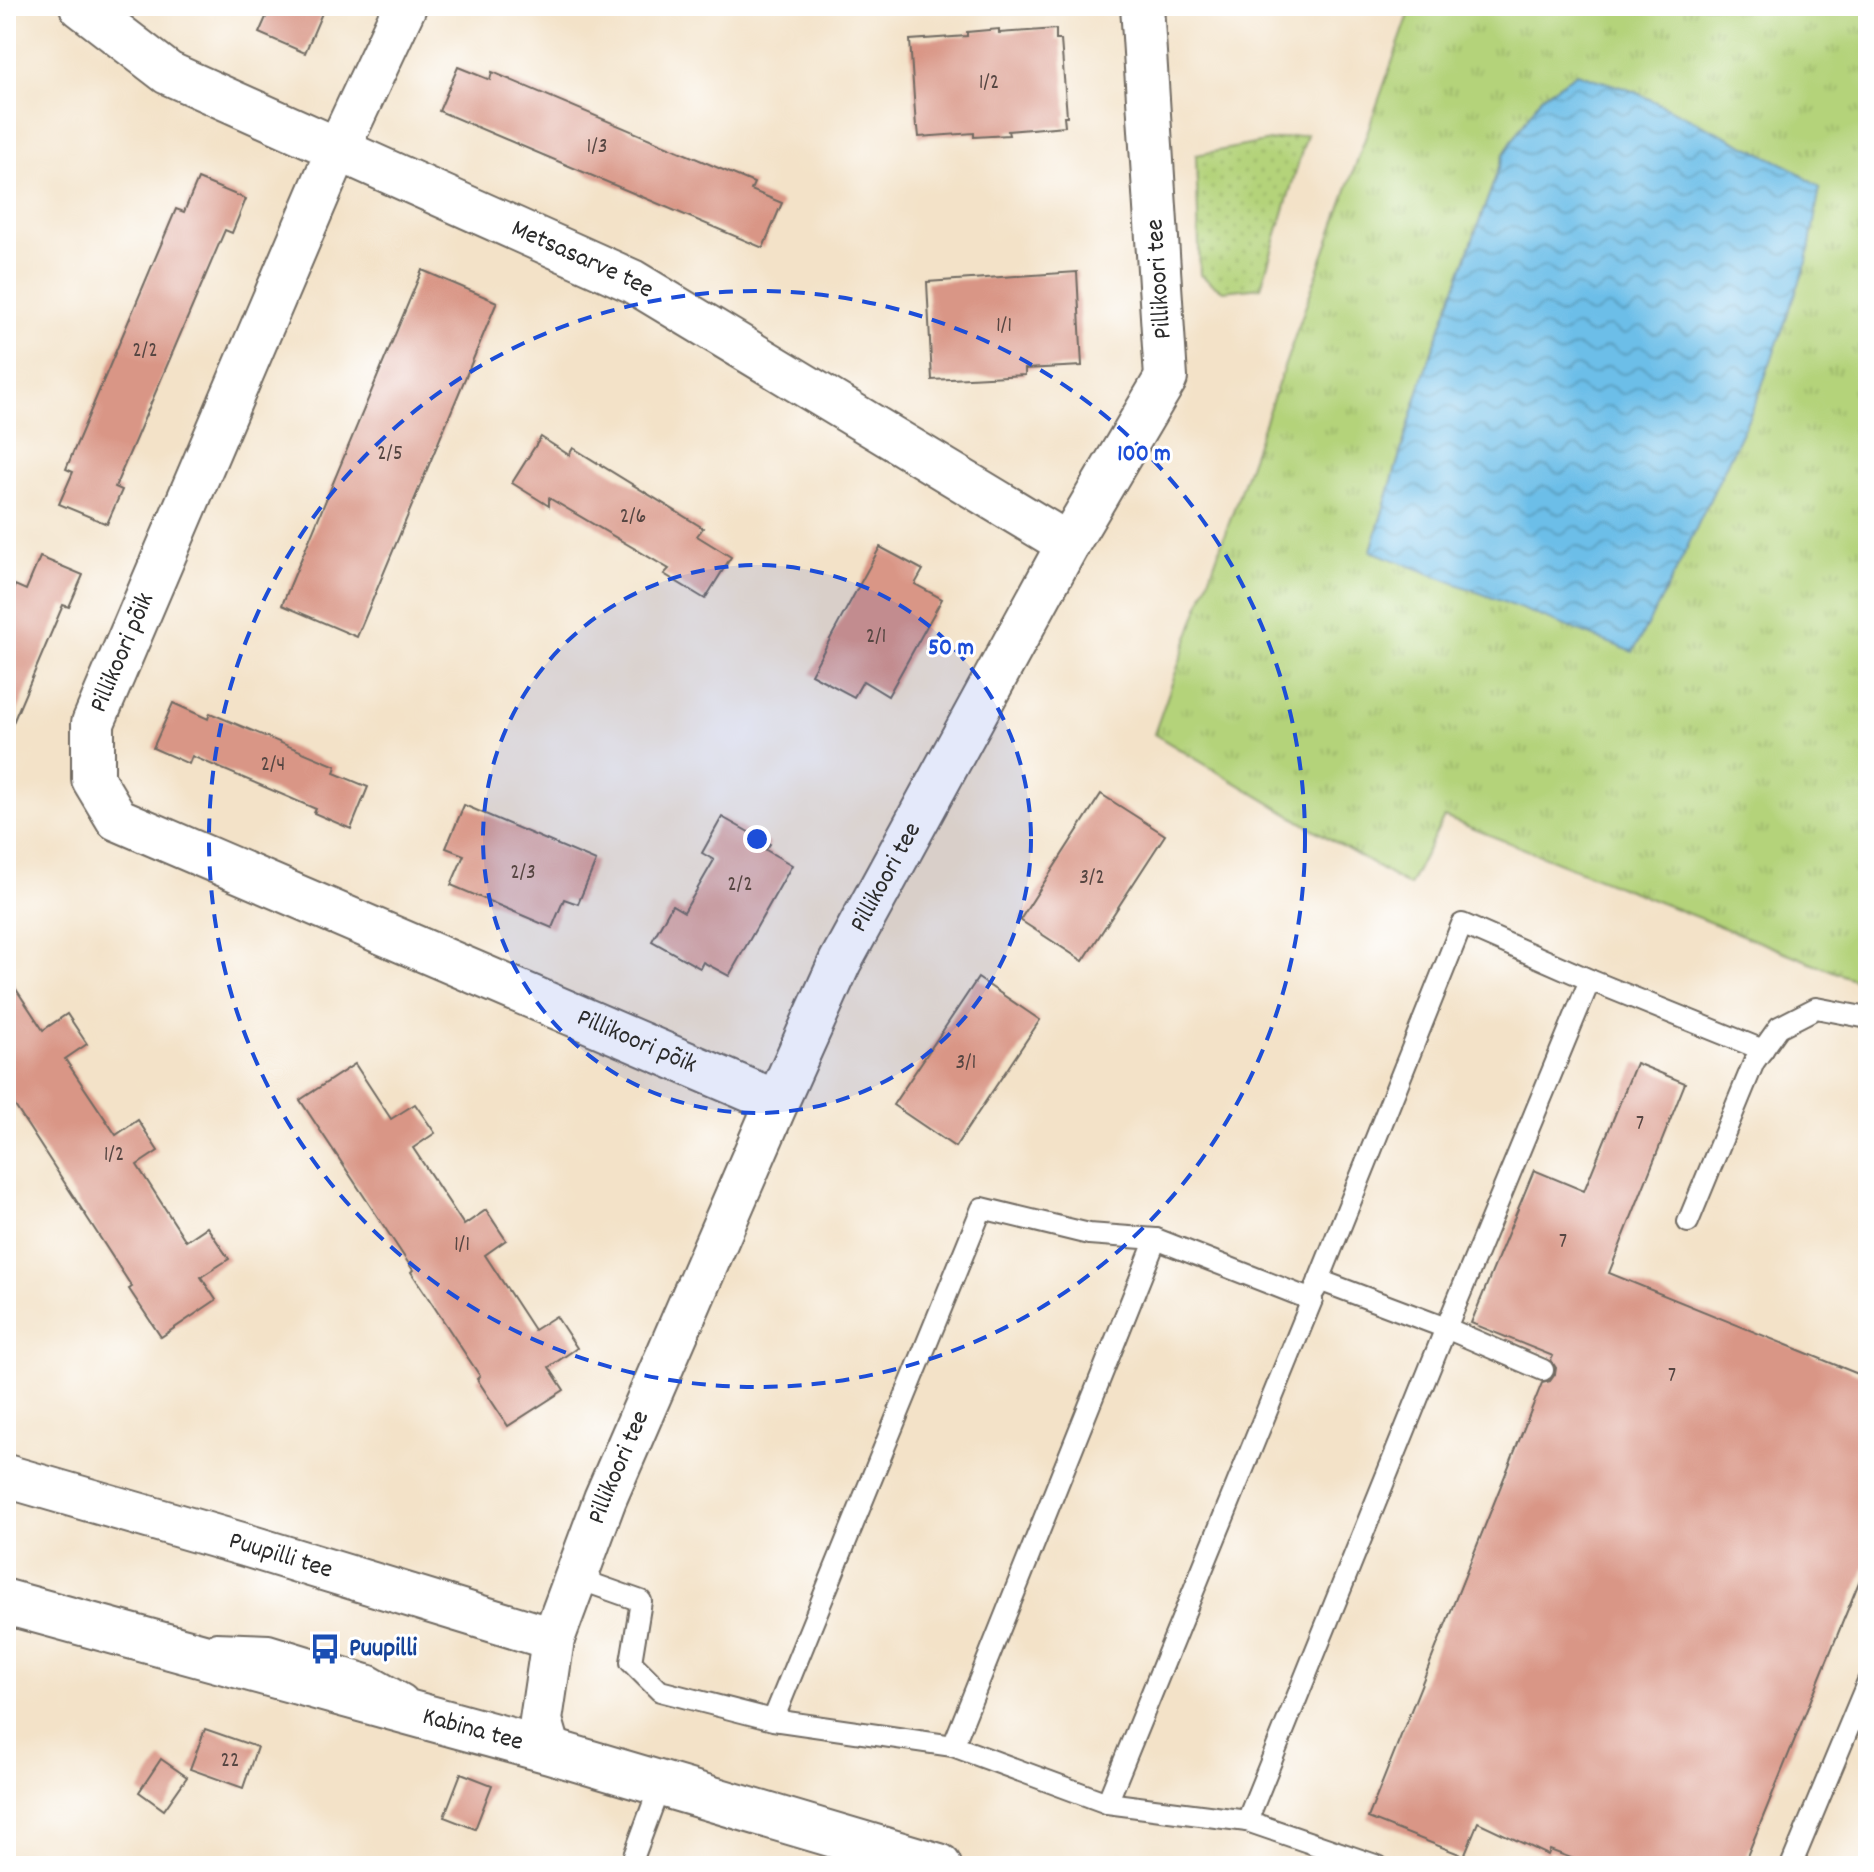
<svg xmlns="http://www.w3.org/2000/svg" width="1874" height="1872" font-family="Dekko,sans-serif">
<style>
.grass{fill:url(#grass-tufts);stroke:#707f52;stroke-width:2;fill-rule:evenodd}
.park{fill:url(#park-dots);stroke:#707f52;stroke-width:2}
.water{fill:url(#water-waves);stroke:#4c748a;stroke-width:2}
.building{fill:#d99686}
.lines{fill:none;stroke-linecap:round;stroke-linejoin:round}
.service-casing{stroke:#716b62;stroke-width:24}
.minor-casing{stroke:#716b62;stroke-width:46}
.tertiary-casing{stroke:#716b62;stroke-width:48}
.service{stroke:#fff;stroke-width:20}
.minor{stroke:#fff;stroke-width:42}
.tertiary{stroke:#fff;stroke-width:44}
.ring{fill:none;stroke:#1d4ed8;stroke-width:4;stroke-dasharray:14 10}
.labels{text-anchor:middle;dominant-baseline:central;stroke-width:6;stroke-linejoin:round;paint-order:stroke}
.number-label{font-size:22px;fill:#564642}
.street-label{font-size:26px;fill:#2b2b2b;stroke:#fff}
.transit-label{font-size:26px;font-weight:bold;fill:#164399;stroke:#fff;text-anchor:start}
.centre{fill:#1d4ed8;stroke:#fff;stroke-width:4}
.ring-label{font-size:24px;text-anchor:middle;font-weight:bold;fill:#1d4ed8;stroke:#fff;stroke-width:6;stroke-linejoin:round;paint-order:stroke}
</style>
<defs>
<pattern id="grass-tufts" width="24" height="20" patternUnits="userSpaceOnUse" patternTransform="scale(2)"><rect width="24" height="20" fill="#b4d37a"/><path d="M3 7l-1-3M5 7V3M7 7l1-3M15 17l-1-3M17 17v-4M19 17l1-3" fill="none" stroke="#9bb56a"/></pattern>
<pattern id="park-dots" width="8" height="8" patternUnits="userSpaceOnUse" patternTransform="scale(2)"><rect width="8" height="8" fill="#b4d37a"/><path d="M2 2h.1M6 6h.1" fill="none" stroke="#9bb56a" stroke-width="1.8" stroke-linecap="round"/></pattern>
<pattern id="water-waves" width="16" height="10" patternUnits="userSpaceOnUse" patternTransform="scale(2)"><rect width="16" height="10" fill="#6cbee8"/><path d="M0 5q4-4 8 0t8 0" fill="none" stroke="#599bbc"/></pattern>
</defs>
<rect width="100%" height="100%" fill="#fff"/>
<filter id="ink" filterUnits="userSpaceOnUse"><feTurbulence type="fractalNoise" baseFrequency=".0125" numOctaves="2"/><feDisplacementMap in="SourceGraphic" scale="16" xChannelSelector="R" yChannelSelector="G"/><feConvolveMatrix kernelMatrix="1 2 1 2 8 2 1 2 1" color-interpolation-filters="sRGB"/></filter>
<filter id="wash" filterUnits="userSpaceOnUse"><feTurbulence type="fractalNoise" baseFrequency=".006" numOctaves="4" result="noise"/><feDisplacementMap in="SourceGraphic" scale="32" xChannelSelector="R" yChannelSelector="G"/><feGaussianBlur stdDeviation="1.8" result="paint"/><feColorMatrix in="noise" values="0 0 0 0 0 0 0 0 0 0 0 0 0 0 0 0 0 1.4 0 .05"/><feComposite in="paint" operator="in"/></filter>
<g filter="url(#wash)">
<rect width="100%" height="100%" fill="#f3e2c8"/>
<path class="grass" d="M1412,6H1868V985L1444,817L1409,886L1154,734ZM1541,97L1371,550L1425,371L1504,154Z"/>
<polygon class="park" points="1307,134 1261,287 1223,291 1200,275 1196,155"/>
<polygon class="water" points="1577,73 1633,91 1790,167 1820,188 1807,262 1756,402 1675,573 1633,652 1371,551 1425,371 1504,154 1541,97"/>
<g id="blocks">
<g class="building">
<polygon points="271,6 325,6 305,53 259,33"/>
<polygon points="999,29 999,33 1056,29 1056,40 1061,40 1067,116 1064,116 1065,126 1008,131 1009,135 974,137 974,133 919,137 918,127 916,127 910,40 967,36 967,32"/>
<polygon points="458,67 490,80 492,72 754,183 751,190 782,203 763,248 439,111"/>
<polygon points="198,179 246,199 232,233 225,230 115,487 122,490 107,524 59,504 73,472 66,469 176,209 184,212"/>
<polygon points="422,270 497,302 357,637 282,605"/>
<polygon points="1077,272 1082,366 1025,369 1025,375 932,380 927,282"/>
<polygon points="541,437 569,455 573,448 703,528 697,536 731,557 705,599 664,574 669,569 549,498 549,506 512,483"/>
<polygon points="880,547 923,570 915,584 942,599 888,696 863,681 854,697 811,674"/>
<polygon points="40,557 83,575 69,607 63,605 6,739 6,607 15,585 26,590"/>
<polygon points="173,703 208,719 210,713 336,766 334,773 368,787 351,829 314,813 316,809 192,756 189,764 153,748"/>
<polygon points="1101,794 1165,835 1083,961 1020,920"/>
<polygon points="464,805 596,861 578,904 564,899 552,928 451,885 464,855 446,848"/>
<polygon points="722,817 770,844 766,850 792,865 729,976 703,962 700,968 652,941 672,905 684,912 714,860 702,853"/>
<polygon points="6,974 43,1030 67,1014 87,1044 65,1059 116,1135 138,1120 158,1151 137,1165 186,1241 207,1227 229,1259 201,1277 216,1300 161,1337 129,1289 132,1287 6,1092"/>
<polygon points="978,978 1040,1020 955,1147 893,1105"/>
<polygon points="1636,1063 1685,1083 1609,1273 1868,1378 1868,1560 1743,1866 1592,1866 1550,1850 1548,1855 1478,1822 1464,1856 1368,1818 1542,1383 1550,1381 1555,1374 1556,1368 1551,1360 1553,1356 1471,1323 1534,1170 1584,1191"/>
<polygon points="355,1064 391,1119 415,1104 435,1133 413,1148 464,1225 486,1210 506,1240 485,1255 534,1330 556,1316 577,1348 549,1367 564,1390 508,1426 477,1379 480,1376 411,1272 413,1270 300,1100"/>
<polygon points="205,1729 257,1747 243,1788 190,1769"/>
<polygon points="161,1759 187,1777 164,1810 139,1792"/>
<polygon points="461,1773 492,1785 475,1829 444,1817"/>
</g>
</g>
</g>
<g filter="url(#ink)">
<use href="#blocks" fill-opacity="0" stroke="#716b62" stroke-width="2"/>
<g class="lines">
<g class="service-casing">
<g id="service">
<polyline points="1590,980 1763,1050"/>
<polyline points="1688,1222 1754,1062 1779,1027 1816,1008 1868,1018"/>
<polyline points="1319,1280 1462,924 1590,980 1446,1328 1543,1370"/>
<polyline points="576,1578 641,1601 631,1662 660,1691 773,1720 953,1746 1156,1239 1089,1234 982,1208 773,1720"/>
<polyline points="216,1643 269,1645 371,1676 406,1696"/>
<polyline points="953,1746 1107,1803 1312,1300 1156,1239"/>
<polyline points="1107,1803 1247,1821 1446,1328 1319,1280 1315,1290"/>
<polyline points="1247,1821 1378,1866"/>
<polyline points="631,1864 661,1783"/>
<polyline points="1791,1866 1868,1681"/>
</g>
</g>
<g class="minor-casing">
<g id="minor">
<path id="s1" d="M81,6L168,73L632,281L1068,544"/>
<path id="s2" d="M405,6L337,151L93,723V779L117,819L777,1102"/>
<path id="s3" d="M6,1476L245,1545L553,1639"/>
<path id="s4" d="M550,1751L541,1720L553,1639L605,1499L777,1102L840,962L887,876L1068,544L1166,378L1142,6"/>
</g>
</g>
<g class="tertiary-casing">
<g id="tertiary">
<path id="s5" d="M6,1602L550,1751L939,1866"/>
</g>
</g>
<use href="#service" class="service"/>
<use href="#minor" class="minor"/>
<use href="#tertiary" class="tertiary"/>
</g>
</g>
<circle cx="757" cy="839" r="274" fill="#1d4ed8" fill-opacity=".12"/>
<g class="ring">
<circle cx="757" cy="839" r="274"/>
<circle cx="757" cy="839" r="548"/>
</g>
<defs>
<g id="bus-bare" transform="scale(2.4)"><path d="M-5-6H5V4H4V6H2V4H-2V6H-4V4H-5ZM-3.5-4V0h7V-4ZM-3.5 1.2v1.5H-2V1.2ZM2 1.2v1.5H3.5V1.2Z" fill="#1a4fb4" stroke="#fff" stroke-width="2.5" paint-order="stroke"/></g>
</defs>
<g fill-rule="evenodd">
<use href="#bus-bare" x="325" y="1649"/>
</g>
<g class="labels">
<g class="number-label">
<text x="989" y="83">1/2</text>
<text x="597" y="147">1/3</text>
<text x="1004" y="326">1/1</text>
<text x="145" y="351">2/2</text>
<text x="390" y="454">2/5</text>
<text x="633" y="517">2/6</text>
<text x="876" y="637">2/1</text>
<text x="273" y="765">2/4</text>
<text x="523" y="873">2/3</text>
<text x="1092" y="878">3/2</text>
<text x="740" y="885">2/2</text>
<text x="966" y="1063">3/1</text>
<text x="1640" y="1124">7</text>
<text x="114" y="1155">1/2</text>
<text x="1563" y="1242">7</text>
<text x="462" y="1245">1/1</text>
<text x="1672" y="1376">7</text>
<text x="230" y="1761">22</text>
</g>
<g class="street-label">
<text stroke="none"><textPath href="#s1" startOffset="564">Metsasarve tee</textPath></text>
<text transform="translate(1160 279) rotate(-94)">Pillikoori tee</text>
<text transform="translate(123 653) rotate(-67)">Pillikoori põik</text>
<text stroke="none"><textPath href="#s4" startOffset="946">Pillikoori tee</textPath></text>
<text stroke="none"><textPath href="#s2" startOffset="1450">Pillikoori põik</textPath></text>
<text stroke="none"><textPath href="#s4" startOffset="298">Pillikoori tee</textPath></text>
<text stroke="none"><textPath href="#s3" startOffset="286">Puupilli tee</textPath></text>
<text stroke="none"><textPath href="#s5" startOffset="484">Kabina tee</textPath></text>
</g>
<g class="transit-label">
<text x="349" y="1649">Puupilli</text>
</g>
</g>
<circle cx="757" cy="839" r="12" class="centre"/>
<g class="ring-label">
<text x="1144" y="460">100 m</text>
<text x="951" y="654">50 m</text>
</g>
<rect width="1874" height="1872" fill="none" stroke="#fff" stroke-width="32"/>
</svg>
